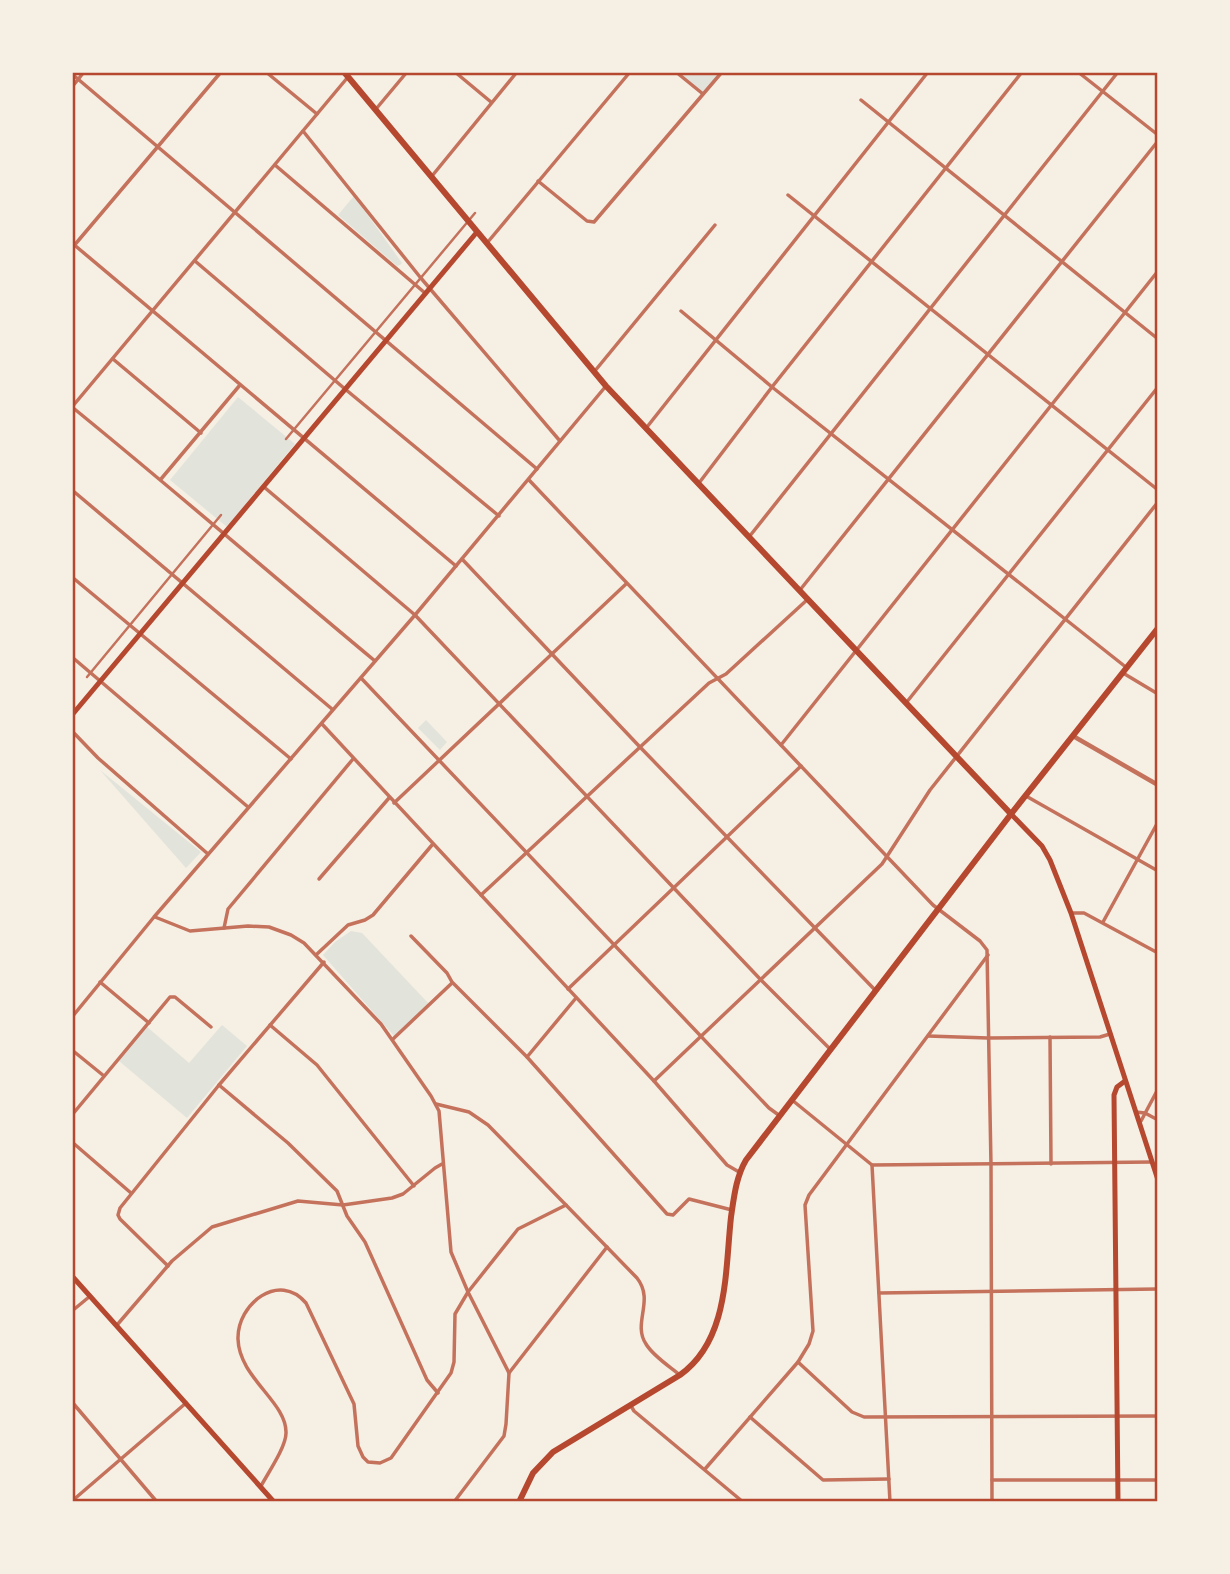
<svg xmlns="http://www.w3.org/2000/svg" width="1230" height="1574" font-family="Georgia,serif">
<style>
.green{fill:#e2e4dc}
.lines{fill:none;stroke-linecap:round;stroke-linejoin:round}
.pedestrian{stroke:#c5725c;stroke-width:2.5}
.minor{stroke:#c5725c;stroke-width:3.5}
.tertiary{stroke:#c5725c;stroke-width:4.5}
.secondary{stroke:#b5482f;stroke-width:5}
.primary{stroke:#b5482f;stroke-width:6}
.neatline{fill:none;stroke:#b5482f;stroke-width:2.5}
</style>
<rect width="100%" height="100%" fill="#f6efe4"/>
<g class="green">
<polygon points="676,72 722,72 703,94"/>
<polygon points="354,196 402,263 400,265 397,266 338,215"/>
<polygon points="238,397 295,444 227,527 170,480"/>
<polygon points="426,720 447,742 440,750 418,728"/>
<polygon points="100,770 201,852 186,868"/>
<polygon points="351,931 362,933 429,1004 394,1036 323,955 335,942"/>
<polygon points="222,1025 247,1046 187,1118 119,1061 146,1026 189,1063"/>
</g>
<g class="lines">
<g class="pedestrian">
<polyline points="286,439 475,213"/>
<polyline points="87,677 221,515"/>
</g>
<g class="minor">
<polyline points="266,72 317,114"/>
<polyline points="455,72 491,102"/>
<polyline points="676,72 703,94"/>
<polyline points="1078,72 1158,135"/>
<polyline points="72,74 537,469"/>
<polyline points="72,87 84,72"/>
<polyline points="861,100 1158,339"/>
<polyline points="376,109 407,72"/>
<polyline points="303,131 420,277 560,441"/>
<polyline points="275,165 425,293"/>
<polyline points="432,176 517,72"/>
<polyline points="538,181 587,221 594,222 722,72"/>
<polyline points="788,195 1158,490"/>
<polyline points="72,243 456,566"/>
<polyline points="487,243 630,72"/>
<polyline points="72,248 221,72"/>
<polyline points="195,261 345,389 499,516"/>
<polyline points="681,311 772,387 1127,668"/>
<polyline points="113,359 201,433"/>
<polyline points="594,372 715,225"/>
<polyline points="72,407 348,77"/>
<path d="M72,407C174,490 274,577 375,661"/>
<polyline points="647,427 928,72"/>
<polyline points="161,479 240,385"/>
<polyline points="529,480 933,905 980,941 987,950 991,1165 992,1502"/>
<polyline points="699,483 772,387 1022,72"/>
<polyline points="264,487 415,615 761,980 831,1050"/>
<polyline points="72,490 332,709"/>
<polyline points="749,537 1118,72"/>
<polyline points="462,559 639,746 876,991"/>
<polyline points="72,577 291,759"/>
<polyline points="800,590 1158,141"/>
<polyline points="72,657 248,807"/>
<polyline points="1123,673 1158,694"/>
<polyline points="361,678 769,1108 780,1116"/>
<polyline points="906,703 1158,387"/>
<polyline points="322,724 654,1081 727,1165 739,1172"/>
<polyline points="72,731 98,758 208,854"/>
<polyline points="781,745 1158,271"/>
<polyline points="1026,796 1158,871"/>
<polyline points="394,803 626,584"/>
<polyline points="319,879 389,798"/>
<polyline points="481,895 709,683 726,674 808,599"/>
<polyline points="1071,913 1084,913 1158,953"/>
<polyline points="155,917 190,931 248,926 269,927 291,935 304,943 381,1024 431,1096 439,1111 451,1252 468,1292 509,1373"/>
<polyline points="1103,922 1158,822"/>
<polyline points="224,928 228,909 353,759"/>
<polyline points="411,936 447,973 452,982 527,1057 667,1214 673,1215 689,1199 732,1210"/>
<polyline points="317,954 348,925 365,920 373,915 432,845"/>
<polyline points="100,982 149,1023"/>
<polyline points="568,989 801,766"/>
<polyline points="72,1017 154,917 415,615 606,386"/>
<polyline points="270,1025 317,1065 414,1186"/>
<polyline points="928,1036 988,1038 1100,1037 1110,1034"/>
<polyline points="1050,1037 1051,1164"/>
<polyline points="393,1039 452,983"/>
<polyline points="72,1050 104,1076"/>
<polyline points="527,1057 576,998"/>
<polyline points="654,1081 882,864 930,790 1158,502"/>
<polyline points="219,1085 288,1143 337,1191 347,1216 365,1242 427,1380 438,1393"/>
<polyline points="792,1100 872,1165 1152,1162"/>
<path d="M436,1104L469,1112L488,1125L637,1278C655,1301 632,1323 646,1344C653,1356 669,1366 680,1375"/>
<polyline points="1136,1112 1145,1113 1158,1120"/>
<polyline points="72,1115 170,997 175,997 211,1027"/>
<polyline points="1141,1121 1158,1089"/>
<polyline points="72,1142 131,1193"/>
<polyline points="872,1165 890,1502"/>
<polyline points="168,1266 120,1219 118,1215 120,1208 219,1085 324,962"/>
<polyline points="879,1293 1158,1289"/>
<polyline points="72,1311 89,1297"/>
<polyline points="117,1325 172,1261 212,1227 298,1201 343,1205 392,1198 403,1194 435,1168 442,1164"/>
<polyline points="798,1362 852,1412 864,1417 1158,1416"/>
<polyline points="72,1402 157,1502"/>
<polyline points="631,1406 634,1411 743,1502"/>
<polyline points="750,1417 823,1480 889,1479"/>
<polyline points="705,1469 798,1362 809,1344 813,1331 805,1205 809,1195 988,955"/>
<polyline points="992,1480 1158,1480"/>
<path d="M261,1486C268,1473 286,1447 286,1433C287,1402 239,1378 238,1339C237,1304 279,1271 306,1303L354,1404L358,1446L363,1457L368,1462L380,1463L391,1458L451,1373L454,1362L455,1314L468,1292L518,1229L566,1205"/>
<polyline points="72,1501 186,1403"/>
<polyline points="454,1502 504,1436 506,1424 509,1373 607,1247"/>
</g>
<polyline class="tertiary" points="1073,736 1158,785"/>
<g class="secondary">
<polyline points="72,715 477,232"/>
<polyline points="1011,814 1042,846 1050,860 1071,913 1158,1180"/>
<polyline points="72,1276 274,1502"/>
<polyline points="1118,1502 1114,1095 1117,1087 1125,1081"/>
</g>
<g class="primary">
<polyline points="344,72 606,386 1011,814"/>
<path d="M519,1502L533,1473L553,1452L680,1375C729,1340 725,1271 731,1217C734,1197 736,1177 746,1160L1011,814L1158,628"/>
</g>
</g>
<rect width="1230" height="1574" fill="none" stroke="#f6efe4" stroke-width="147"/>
<rect x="74" y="74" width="1082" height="1426" class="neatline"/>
</svg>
